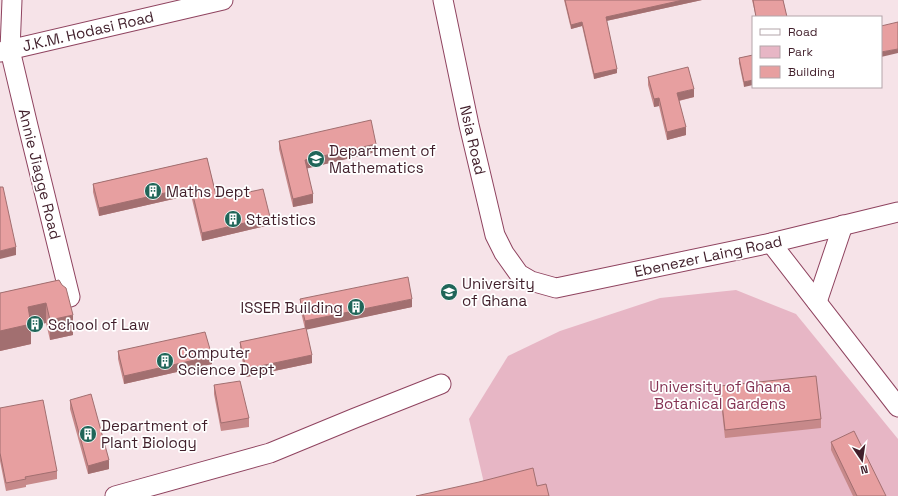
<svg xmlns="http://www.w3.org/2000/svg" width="898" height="496" font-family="'Space Grotesk',sans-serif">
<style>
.green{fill:#e7b6c5}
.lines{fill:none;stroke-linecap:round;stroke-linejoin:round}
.minor-casing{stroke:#8f435f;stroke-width:21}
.minor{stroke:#fff;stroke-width:19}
.wall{fill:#c7898a}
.shaded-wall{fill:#a26f70}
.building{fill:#e79fa0;stroke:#a26f70}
.labels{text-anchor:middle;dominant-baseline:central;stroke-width:3.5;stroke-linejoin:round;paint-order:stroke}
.street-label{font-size:15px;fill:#411f2b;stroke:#fff}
.poi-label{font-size:15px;fill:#411f2b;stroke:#fff;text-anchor:start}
.park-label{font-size:15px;fill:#853454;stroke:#fff}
</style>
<rect width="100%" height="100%" fill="#f6e3e8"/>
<polygon class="green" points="736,290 796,314 898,439 898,496 487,496 469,419 508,356 560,331 660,298"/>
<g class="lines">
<g class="minor-casing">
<g id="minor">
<polyline points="12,0 10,50 28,126 70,297"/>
<polyline points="443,0 469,125 495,235 504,253 519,274 531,281 556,288 771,243 898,212"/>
<polyline points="0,52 223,0"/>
<polyline points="771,243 898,407"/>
<polyline points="817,302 843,225"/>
<polyline points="115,496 270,453 355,418 441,384"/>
</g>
</g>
<use href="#minor" class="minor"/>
</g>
<g class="wall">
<polygon points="564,0 702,0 606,21 617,73 594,79 582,26 571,29"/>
<polygon points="752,0 783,0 787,17 756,17"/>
<polygon points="753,55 744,87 739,63 739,58"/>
<polygon points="648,77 694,97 679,101 686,135 667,140 659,106 654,107 648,85"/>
<polygon points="279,141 376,152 307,168 313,203 293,207 279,149"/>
<polygon points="207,158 217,199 270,225 202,241 191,195 99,216 93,192 93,184"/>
<polygon points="59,280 73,335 50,340 46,323 31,326 31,344 0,351 0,293"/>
<polygon points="300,299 412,307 306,329 312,363 246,377 240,350 240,342 305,329 300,308"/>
<polygon points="118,351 212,364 124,384 118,359"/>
<polygon points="214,385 249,418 249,427 221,431 214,394"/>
<polygon points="720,386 821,419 821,428 725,438 720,394"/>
<polygon points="70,400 109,469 88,474 70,409"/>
<polygon points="0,408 57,471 57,479 26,485 26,487 6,491 0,461"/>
<polygon points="831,442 886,496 853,496 831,450"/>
</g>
<g class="shaded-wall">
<polygon points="683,0 702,0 606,21 606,17"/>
<polygon points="582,22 582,26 571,29 571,25"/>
<polygon points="898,49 898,53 881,57 881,52"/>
<polygon points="617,69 617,73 594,79 594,74"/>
<polygon points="753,80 753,85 744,87 744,82"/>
<polygon points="694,89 694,97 677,101 677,93"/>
<polygon points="659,98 659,106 654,107 654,99"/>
<polygon points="686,127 686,135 667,140 667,132"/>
<polygon points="376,144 376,152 305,169 305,160"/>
<polygon points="191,187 191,195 99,216 99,208"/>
<polygon points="313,194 313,203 293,207 293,199"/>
<polygon points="270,217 270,225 202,241 202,233"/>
<polygon points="16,247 16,255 0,259 0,251"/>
<polygon points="412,299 412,307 305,330 305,321"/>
<polygon points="46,303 46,323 31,326 31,344 0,351 0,331 28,307"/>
<polygon points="73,315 73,335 50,340 50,320"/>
<polygon points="312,355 312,363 246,377 246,369"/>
<polygon points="212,356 212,364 124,384 124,376"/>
<polygon points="109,460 109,469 88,474 88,466"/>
</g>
<g class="building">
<polygon points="565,0 683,0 606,17 617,69 594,74 582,22 571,25"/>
<polygon points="753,0 783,0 787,17 756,17"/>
<polygon points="898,22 898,49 881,52 881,26"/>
<polygon points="753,55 753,80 744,82 739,58"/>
<polygon points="688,67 694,89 677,93 686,127 667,132 659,98 654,99 648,77"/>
<polygon points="371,120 376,144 305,160 313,194 293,199 279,141"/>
<polygon points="207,158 217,199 263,189 270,217 202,233 191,187 99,208 93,184"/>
<polygon points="0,187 3,187 16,247 0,251"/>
<polygon points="408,277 412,299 305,321 300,299"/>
<polygon points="59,280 62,285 66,288 73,315 50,320 46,303 28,307 31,324 0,331 0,293"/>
<polygon points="306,328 312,355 246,369 240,342"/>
<polygon points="205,332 212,356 124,376 118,351"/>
<polygon points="816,376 821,419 725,430 720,386"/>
<polygon points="240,381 249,418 221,423 214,385"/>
<polygon points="91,394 109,460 88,466 70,400"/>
<polygon points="43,400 57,471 25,477 26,479 6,483 0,453 0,408"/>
<polygon points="854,431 886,496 857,496 831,442"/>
<polygon points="533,468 537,486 546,484 549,496 416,496 479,482"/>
</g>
<defs>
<g id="school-disc" transform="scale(0.9)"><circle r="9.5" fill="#1f6558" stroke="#fff"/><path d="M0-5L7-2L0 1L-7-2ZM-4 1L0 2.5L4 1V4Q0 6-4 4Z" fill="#fff"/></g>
<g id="building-disc" transform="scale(0.9)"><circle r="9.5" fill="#1f6558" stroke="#fff"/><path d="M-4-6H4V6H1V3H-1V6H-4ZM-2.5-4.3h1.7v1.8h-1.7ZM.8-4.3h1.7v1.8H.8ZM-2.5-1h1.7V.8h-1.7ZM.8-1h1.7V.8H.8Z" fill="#fff"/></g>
<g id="university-disc" transform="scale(0.9)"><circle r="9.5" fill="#1f6558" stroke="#fff"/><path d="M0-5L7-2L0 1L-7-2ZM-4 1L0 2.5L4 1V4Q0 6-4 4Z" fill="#fff"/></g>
</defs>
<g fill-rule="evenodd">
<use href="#school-disc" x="316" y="159"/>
<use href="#building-disc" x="153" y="191"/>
<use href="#building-disc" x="233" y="219"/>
<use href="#university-disc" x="449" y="292"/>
<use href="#building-disc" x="356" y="307"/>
<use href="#building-disc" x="35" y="324"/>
<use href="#building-disc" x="165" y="361"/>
<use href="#building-disc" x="88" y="434"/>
</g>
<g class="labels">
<g class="street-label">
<text transform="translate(88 31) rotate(-13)">J.K.M. Hodasi Road</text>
<text transform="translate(473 140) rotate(77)">Nsia Road</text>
<text transform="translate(40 174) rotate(76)">Annie Jiagge Road</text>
<text transform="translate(708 256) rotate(-12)">Ebenezer Laing Road</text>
</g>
<g class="poi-label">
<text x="329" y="150">Department of<tspan x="329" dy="17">Mathematics</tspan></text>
<text x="166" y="191">Maths Dept</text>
<text x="246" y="219">Statistics</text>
<text x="462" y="283">University<tspan x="462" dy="17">of Ghana</tspan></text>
<text x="343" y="307" text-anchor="end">ISSER Building</text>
<text x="48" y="324">School of Law</text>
<text x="178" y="352">Computer<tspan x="178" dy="17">Science Dept</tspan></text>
<text x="101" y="425">Department of<tspan x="101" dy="17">Plant Biology</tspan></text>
</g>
<g class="park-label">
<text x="720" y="386">University of Ghana<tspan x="720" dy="17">Botanical Gardens</tspan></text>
</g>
</g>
<rect x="752" y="16" width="130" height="72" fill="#ffffff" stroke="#b3a5aa"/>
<rect x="760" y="29" width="20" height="6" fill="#ffffff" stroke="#b3a5aa"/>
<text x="788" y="36" font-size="12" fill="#411f2b">Road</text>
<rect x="760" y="46" width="20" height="12" fill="#e7b6c5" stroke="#b3a5aa"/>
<text x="788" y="56" font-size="12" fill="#411f2b">Park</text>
<rect x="760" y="66" width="20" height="12" fill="#e79fa0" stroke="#b3a5aa"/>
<text x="788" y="76" font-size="12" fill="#411f2b">Building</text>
<g transform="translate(862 460) rotate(167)" stroke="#ffffff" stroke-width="3" paint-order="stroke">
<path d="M0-3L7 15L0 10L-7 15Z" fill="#411f2b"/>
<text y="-6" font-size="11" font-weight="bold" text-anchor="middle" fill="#411f2b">N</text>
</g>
</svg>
